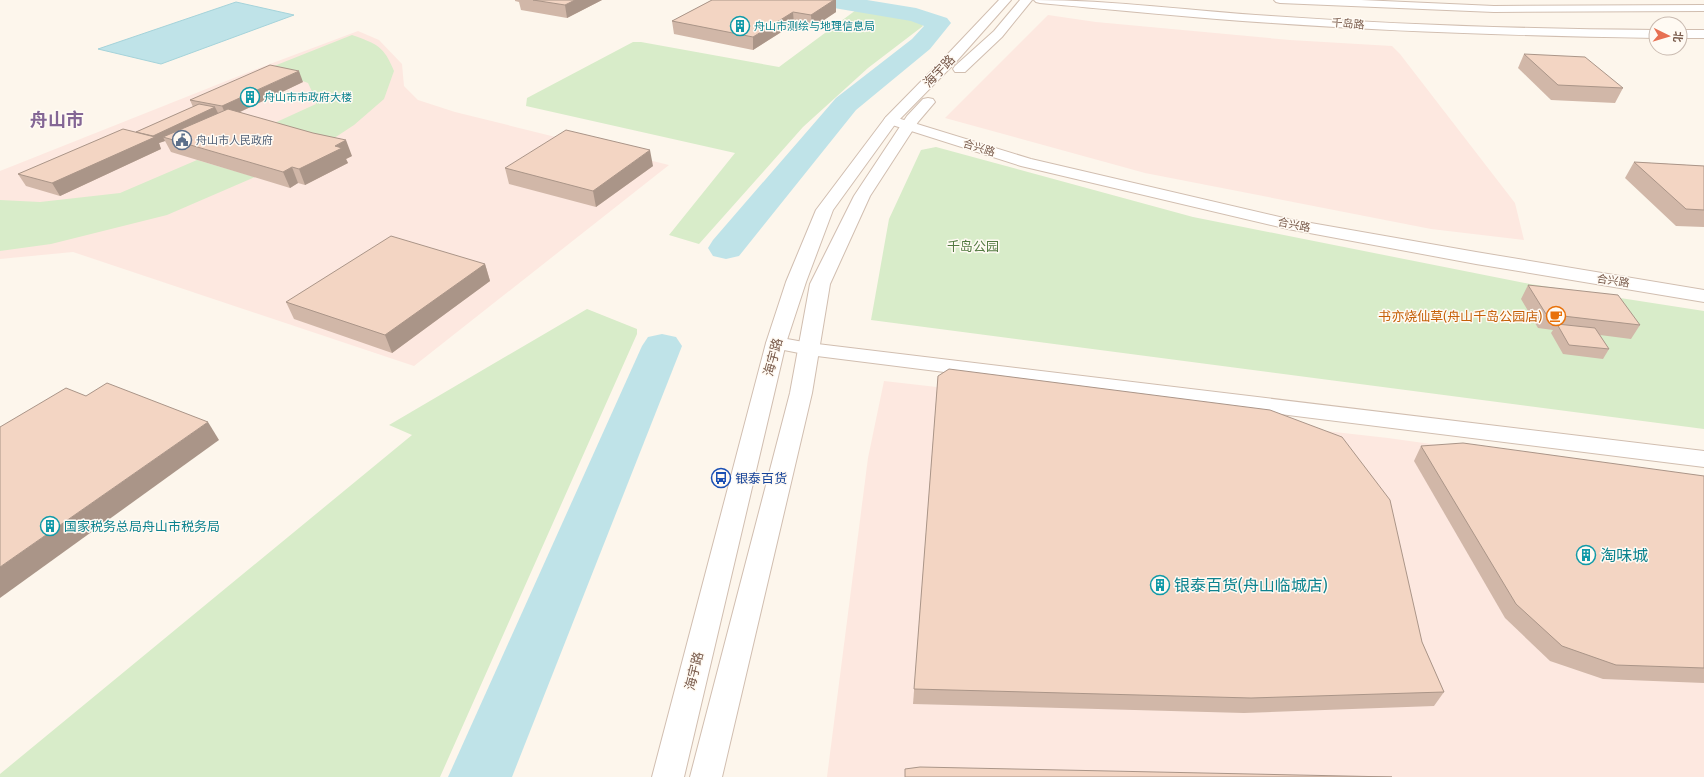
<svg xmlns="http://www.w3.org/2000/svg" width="1704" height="777" font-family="'Fira Sans Condensed','Noto Sans SC',sans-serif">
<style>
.commercial{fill:#fde8e0}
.green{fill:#d8ecc9}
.water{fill:#bfe3e8;stroke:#a5d3da}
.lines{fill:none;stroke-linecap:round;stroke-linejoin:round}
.river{fill:#bfe3e8;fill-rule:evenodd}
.minor-casing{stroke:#d1beb0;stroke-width:2}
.tertiary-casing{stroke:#d1beb0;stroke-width:2}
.minor{fill:#fff;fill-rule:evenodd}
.tertiary{fill:#fff;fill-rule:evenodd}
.wall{fill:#d1b7a8}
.shaded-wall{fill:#aa9588}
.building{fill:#f3d5c3;stroke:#aa9588}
.labels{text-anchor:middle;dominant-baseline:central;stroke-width:3;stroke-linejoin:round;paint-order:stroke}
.far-street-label{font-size:11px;fill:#7a5c4d;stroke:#fffaf3}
.far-culture-label{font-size:11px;fill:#0d838f;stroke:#fffaf3;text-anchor:start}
.far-service-label{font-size:11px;fill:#4e5e75;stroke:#fffaf3;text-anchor:start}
.street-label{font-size:13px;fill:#7a5c4d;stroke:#fffaf3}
.park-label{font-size:13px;fill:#537a41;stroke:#fffaf3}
.food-label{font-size:13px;fill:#c56008;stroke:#fffaf3;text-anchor:end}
.transit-label{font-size:13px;fill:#164399;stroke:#fffaf3;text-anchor:start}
.culture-label{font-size:13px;fill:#0d838f;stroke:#fffaf3;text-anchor:start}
.near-culture-label{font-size:16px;fill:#0d838f;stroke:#fffaf3;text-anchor:start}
.far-town-label{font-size:18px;font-weight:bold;fill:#846695;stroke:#fffaf3}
</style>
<rect width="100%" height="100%" fill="#fdf6ec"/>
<g class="commercial">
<polygon points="1048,15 1096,22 1290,40 1392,46 1400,54 1515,203 1524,240 1431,229 1145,173 945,118"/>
<polygon points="358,31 379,40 402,64 404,86 418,100 455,112 669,165 414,366 73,252 0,259 0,171 254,70"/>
<polygon points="884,381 1388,438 1704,482 1704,777 827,777 868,458"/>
</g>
<g class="green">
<polygon points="856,10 917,19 923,26 868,68 803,127 699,244 669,235 735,153 526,106 527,98 633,42 641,42 779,67"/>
<path d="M352,35C377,44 384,46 394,71L384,99L354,125L319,148L259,130L316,104V100L308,83L269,68Z"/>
<polygon points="936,147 1193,217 1530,284 1704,311 1704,429 871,320 889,219 921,150"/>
<polygon points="197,160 255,177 167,215 51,244 0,251 0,200 40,202 120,193"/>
<polygon points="587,309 637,329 637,334 440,777 0,777 0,774 412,435 389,425"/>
</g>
<polygon class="water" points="236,2 294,15 161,64 98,49"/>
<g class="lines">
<g class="river">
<polygon points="817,0 867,0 916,8 947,18 951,23 930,49 856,110 739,256 726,259 713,256 708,248 713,240 836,98 912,39 924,26 911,21 828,7 820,5"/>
<polygon points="662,334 676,337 682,346 512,777 448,777 642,346 648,337"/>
</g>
<g class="minor-casing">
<g id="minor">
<polygon points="891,116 1031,159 1288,219 1476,252 1704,290 1704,302 1476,264 1288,229 1021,166 886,123 884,120 886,117"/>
<polygon points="776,337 809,343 1704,451 1704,467 809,355 769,347 766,343 769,339"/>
</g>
</g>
<g class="tertiary-casing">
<g id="tertiary">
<polygon points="999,0 1011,0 955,63 896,123 833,210 806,282 786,343 684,777 652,777 766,343 786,282 816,210 886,117 945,57"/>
<polygon points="1020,0 1032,0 1002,37 965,72 955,72 953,69 955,66 994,31"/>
<path d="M1034,0C1114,0 1192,11 1271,16C1400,25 1528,29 1656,30V38C1528,36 1400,32 1272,23C1194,18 1117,10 1040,3L1036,2Z"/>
<polygon points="1274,0 1361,0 1494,6 1704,5 1704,11 1494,12 1280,3 1276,2"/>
<rect x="1680" y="30" width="24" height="8"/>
<polygon points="928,98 933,99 935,102 918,122 870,196 830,284 812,393 722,777 690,777 790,393 810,284 854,196 907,116 923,99"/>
</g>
</g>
<use href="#minor" class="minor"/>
<use href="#tertiary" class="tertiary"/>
</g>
<g class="wall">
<polygon points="515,0 602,0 567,18 521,10 519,2 515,1"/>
<polygon points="712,0 836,0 836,12 812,28 794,24 753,50 674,34 672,21"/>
<polygon points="1524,54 1623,88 1615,103 1551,100 1518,68"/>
<polygon points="303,82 240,112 352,156 346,159 348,163 305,185 298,183 290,188 171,152 165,141 159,143 161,149 60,196 26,186 18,174 136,132 193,107 190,100"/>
<polygon points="1634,162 1704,166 1704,227 1676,226 1625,178"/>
<polygon points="653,166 596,207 509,184 505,168"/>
<polygon points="485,264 490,281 392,353 294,319 286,302"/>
<polygon points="1528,285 1640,325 1631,339 1600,335 1609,349 1603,359 1563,354 1551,333 1553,330 1538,328 1521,299"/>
<polygon points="938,376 1422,642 1444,692 1434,706 1244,713 913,704"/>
<polygon points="1421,446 1704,476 1704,683 1603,679 1550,661 1505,618 1414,461"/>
</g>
<g class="shaded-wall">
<polygon points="575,0 602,0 567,18 565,5"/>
<polygon points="834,0 836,0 836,12 812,28 811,15"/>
<polygon points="793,12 794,24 753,50 753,37"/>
<polygon points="299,71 303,82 227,118 222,106"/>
<polygon points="215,107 219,115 163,137 165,141 159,143 161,149 60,196 52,183 150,137"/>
<polygon points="346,140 352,156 346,159 348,163 305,185 299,169 335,146"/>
<polygon points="650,150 653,166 596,207 593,191"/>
<polygon points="292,167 298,183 290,188 283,172"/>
<polygon points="485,264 490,281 392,353 385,335"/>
<polygon points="208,422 219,440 0,598 0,567"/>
</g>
<g class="building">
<polygon points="533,0 575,0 565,5"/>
<polygon points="712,0 834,0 811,15 793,12 753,37 672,21"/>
<polygon points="1524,54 1585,57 1623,88 1558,85"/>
<polygon points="270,65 299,71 222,106 190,100"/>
<polygon points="199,104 215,107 153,136 136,132"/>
<polygon points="228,109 313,133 346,140 335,146 342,148 299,169 292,167 283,172 163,137"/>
<polygon points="123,129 155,137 52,183 18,174"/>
<polygon points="566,130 650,150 593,191 505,168"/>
<polygon points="1634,162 1704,166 1704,210 1686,209"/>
<polygon points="391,236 485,264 385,335 286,302"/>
<polygon points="1528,285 1618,295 1640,325 1546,314"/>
<polygon points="1557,324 1595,328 1609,349 1569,345"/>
<polygon points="949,369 1270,410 1342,437 1390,500 1422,642 1444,692 1251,698 914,689 938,376"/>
<polygon points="107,383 208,422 0,567 0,427 66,388 86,396"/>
<polygon points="1463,443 1704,476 1704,668 1616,665 1562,646 1516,604 1421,446"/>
<polygon points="920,767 1392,777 905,777 905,769"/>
</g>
<defs>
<g id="building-ring" transform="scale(1)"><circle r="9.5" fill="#fffaf3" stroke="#0f9aa8" stroke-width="1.5"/><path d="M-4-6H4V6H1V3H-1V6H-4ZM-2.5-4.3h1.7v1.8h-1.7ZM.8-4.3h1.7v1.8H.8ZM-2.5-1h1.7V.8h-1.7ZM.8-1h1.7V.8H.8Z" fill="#0f9aa8"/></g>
<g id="civic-ring" transform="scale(1)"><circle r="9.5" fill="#fffaf3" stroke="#5c6f8a" stroke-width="1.5"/><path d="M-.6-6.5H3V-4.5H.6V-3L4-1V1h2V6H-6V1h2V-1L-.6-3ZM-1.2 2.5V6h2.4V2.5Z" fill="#5c6f8a"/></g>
<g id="cafe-ring" transform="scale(1)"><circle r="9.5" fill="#fffaf3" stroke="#e8710a" stroke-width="1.5"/><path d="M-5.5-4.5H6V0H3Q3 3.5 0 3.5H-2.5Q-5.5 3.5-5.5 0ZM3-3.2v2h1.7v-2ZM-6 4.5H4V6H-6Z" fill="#e8710a"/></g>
<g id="bus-ring" transform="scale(1)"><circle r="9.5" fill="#fffaf3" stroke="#1a4fb4" stroke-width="1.5"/><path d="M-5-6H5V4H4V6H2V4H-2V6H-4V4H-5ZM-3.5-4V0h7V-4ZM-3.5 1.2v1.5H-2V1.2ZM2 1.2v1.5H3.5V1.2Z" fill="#1a4fb4"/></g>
</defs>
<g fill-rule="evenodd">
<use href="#building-ring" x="740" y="26"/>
<use href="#building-ring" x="250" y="97"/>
<use href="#civic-ring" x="182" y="140"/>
<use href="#cafe-ring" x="1556" y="316"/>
<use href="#bus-ring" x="721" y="478"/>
<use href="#building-ring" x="50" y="526"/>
<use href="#building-ring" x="1586" y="555"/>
<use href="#building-ring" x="1160" y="585"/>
</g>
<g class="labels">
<g class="far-street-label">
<text transform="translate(1348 24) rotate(4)">千岛路</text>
<text transform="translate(979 148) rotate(17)">合兴路</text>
<text transform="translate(1294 225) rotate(11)">合兴路</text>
<text transform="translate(1613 281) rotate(9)">合兴路</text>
</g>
<g class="far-culture-label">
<text x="754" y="26">舟山市测绘与地理信息局</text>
<text x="264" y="97">舟山市市政府大楼</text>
</g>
<g class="far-service-label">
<text x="196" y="140">舟山市人民政府</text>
</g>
<g class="street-label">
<text transform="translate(939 71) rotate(-46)">海宇路</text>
<text transform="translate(773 357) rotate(-75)">海宇路</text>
<text transform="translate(694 671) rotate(-76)">海宇路</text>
</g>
<g class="park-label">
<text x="973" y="246">千岛公园</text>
</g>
<g class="food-label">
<text x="1542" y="316">书亦烧仙草(舟山千岛公园店)</text>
</g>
<g class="transit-label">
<text x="735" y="478">银泰百货</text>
</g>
<g class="culture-label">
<text x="64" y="526">国家税务总局舟山市税务局</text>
</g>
<g class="near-culture-label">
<text x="1600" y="555">淘味城</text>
<text x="1174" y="585">银泰百货(舟山临城店)</text>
</g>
<g class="far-town-label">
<text x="57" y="120">舟山市</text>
</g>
</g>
<g transform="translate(1668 36) rotate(95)"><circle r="19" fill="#fffaf3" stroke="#cabbb1"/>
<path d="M0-3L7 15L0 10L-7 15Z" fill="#e76f51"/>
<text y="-6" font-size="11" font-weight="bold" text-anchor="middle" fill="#7a5c4d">北</text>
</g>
</svg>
